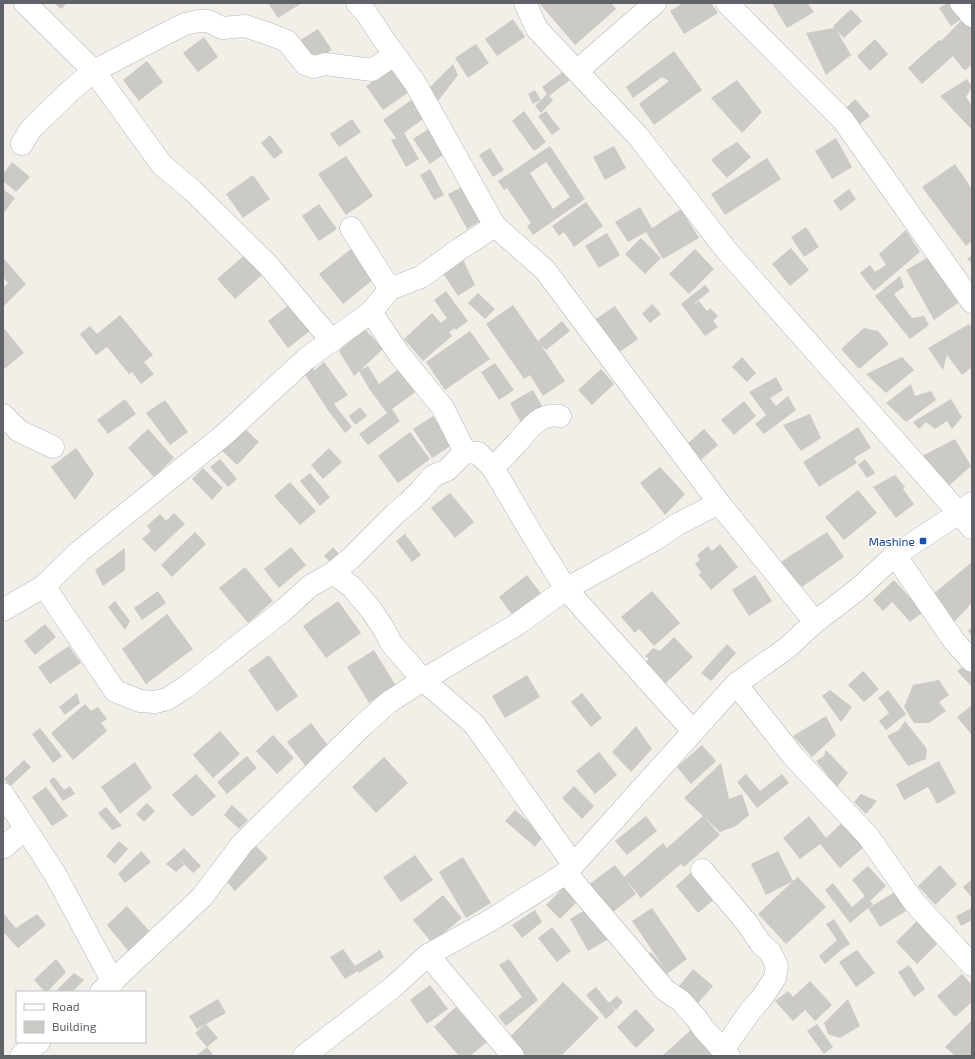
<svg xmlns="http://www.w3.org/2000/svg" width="975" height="1059" font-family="'Exo 2',sans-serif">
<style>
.building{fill:#cccac5;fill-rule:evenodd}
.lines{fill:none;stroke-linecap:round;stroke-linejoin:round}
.minor-casing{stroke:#b5b8bc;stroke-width:23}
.minor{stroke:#fff;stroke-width:22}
.transit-dot{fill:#1a4fb4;stroke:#fff;stroke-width:1.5}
.labels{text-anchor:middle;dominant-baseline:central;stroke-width:3.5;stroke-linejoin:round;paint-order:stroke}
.transit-label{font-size:12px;fill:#164399;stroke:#fff;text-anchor:end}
</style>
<rect width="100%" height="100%" fill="#f1efe8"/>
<g class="building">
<polygon points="54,3 67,3 61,9"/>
<polygon points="268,3 302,3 278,18"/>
<polygon points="542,3 611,3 616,9 575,45 540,4"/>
<polygon points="683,3 711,3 718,13 684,34 670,11"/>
<polygon points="772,3 807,3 814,12 787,28"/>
<polygon points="947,3 956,3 965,17 951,26 939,8"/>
<polygon points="851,9 862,21 844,38 837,31 851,55 826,75 806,33 834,28 833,26"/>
<polygon points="965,17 972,24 972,64 966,70 965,69 964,70 953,56 922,84 908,68 939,40 941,41"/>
<polygon points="513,19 525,37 497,56 485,39"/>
<polygon points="318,29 332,50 311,63 297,42"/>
<polygon points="204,37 218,57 198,72 183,53"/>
<polygon points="875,39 888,54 870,71 857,56"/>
<polygon points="476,44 489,63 468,78 455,58"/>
<polygon points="674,51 702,90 654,125 639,104 669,81 662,77 633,98 626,87"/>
<polygon points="147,61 163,82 139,101 123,80"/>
<polygon points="453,64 458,75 438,101 429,88"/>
<polygon points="572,65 578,74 549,96 553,100 541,113 535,106 541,100 533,104 528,94 535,90 541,100 547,94 542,87"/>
<polygon points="395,66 412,90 383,110 366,86"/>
<polygon points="967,79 972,87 966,97 972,106 972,130 940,96"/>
<polygon points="737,80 762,112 742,133 711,98"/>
<polygon points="414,98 427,116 404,133 419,159 406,167 391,140 396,138 383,120"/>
<polygon points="855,99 870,116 860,124 846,108"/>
<polygon points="524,111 546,142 534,151 512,121"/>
<polygon points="546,111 560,129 552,135 538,116"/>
<polygon points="352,119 361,132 339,147 330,134"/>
<polygon points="430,128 447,152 430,164 413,139"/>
<polygon points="270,135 283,152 274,159 261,143"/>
<polygon points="836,138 852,167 832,179 815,151"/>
<polygon points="737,142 751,157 727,178 711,160 724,150"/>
<path d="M550,146L585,199L533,235L527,226L531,223L507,188L504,190L498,181ZM546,162L570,197L553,209L530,173Z"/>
<polygon points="614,146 626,168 605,180 593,157"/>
<polygon points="490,148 504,170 493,177 479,155"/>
<polygon points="346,156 373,196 346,215 318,174"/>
<polygon points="767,158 781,179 725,215 711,194"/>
<polygon points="12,162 30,177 16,192 3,181 3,174"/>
<polygon points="955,164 972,189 972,241 966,246 922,187"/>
<polygon points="430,169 444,195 434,200 420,175"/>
<polygon points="253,175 270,199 243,218 226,194"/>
<polygon points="466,185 484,219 467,229 448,194"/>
<polygon points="3,189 15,198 3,214"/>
<polygon points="849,189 856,199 841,211 833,201"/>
<polygon points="586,202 603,226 574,247 564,232 559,236 552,226"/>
<polygon points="319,204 337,229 319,241 302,216"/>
<polygon points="640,207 652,228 681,209 699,238 663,259 646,232 628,242 615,222"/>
<polygon points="806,227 819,247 804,257 791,237"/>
<polygon points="906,230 920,252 874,291 860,273 870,265 875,272 886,265 879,254"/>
<polygon points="607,233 620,255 599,268 585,246"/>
<polygon points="641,238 661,258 645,274 625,254"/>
<polygon points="791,248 809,270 790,286 772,264"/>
<polygon points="351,249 375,278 343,304 319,274"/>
<polygon points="695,249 714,269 689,294 669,274"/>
<polygon points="246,254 263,274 235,299 217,279"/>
<polygon points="972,255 972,264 967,259"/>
<polygon points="462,257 475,285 458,296 443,273"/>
<polygon points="3,258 26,284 4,306 3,305 3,288 8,283 3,277"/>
<polygon points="927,258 962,300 934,320 906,270"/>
<polygon points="900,276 904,287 894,294 912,318 924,316 929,325 910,339 875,296"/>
<polygon points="705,285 710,291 690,307 699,301 707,311 710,308 718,316 713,321 718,327 705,336 681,304"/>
<polygon points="446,291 468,321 456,330 455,328 449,332 452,336 423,361 404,339 432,313 441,323 447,318 434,300"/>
<polygon points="478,293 495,309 485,319 468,303"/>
<polygon points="290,304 310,331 288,348 268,321"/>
<polygon points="652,304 661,314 650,323 642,314"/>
<polygon points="513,305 538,341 562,321 570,331 546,350 541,345 565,381 543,396 530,375 524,379 486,324"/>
<polygon points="615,306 638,339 615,355 593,321"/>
<polygon points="120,315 153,355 144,362 154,374 141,384 132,372 129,374 107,347 96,355 80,334 90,326 97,334"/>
<polygon points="969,324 972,328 972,367 962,375 947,355 943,370 928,348"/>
<polygon points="3,327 24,353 3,370"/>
<polygon points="364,328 383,349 354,376 339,351"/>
<polygon points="864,328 878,331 889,344 859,369 841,349"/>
<polygon points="470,331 490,359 445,390 426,362"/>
<polygon points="742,357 756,373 747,382 732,367"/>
<polygon points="902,357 914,370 886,393 866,374"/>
<polygon points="324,362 348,395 334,404 352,427 345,433 327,409 302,370 308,365 315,370"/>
<polygon points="495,363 514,390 499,400 481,372"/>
<polygon points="368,366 379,384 401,367 418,390 392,409 400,421 368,445 359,434 387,413 370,390 359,371"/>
<polygon points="601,369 614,384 592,405 578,390"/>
<polygon points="776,377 783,390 770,398 776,406 788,396 796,410 764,434 755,424 766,415 749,392"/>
<polygon points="911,384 915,396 931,391 936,400 906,422 886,403"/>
<polygon points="533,390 546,413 523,426 510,403"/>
<polygon points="125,399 136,414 108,434 97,420"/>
<polygon points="951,399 962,417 952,429 947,421 935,429 926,422 919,429 913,422"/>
<polygon points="165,400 188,432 170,445 146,413"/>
<polygon points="744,401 756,416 734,435 721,420"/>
<polygon points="360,407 367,416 355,425 349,416"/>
<polygon points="810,414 821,438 801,451 783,425"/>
<polygon points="433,416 452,445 432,458 413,429"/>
<polygon points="240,424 259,442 237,465 218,447"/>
<polygon points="858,427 871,448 854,458 857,463 819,487 803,462"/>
<polygon points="148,429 174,458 154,477 128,448"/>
<polygon points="704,429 718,445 701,460 687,444"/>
<polygon points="410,432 430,459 398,483 378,456"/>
<polygon points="955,439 971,466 942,492 918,458"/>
<polygon points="76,448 94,474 75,500 51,467"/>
<polygon points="329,448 342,462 323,479 311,465"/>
<polygon points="220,459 237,479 228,487 210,467"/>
<polygon points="865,459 875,473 867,478 858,465"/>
<polygon points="660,467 685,494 665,515 640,483"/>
<polygon points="203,468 223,488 212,500 192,479"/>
<polygon points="310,473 330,497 320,506 300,481"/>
<polygon points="895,475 905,487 903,489 914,504 896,518 873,487"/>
<polygon points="290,482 316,511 300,525 274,496"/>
<polygon points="858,490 877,513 844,540 825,517"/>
<polygon points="450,493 474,522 455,538 431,508"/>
<polygon points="174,513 185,524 155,552 142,539 151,531 147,526 160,514 166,521"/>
<polygon points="195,532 206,544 172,577 161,565"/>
<polygon points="827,532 844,557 802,587 779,563"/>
<polygon points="405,534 421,555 412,562 396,541"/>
<polygon points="720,544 738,567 711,590 699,575 701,572 695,564 700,560 697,555 708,546 712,551"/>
<polygon points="291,547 306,565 279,588 264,569"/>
<polygon points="333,547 340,555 331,563 324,556"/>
<polygon points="125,548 125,570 103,586 95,570"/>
<polygon points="972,562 972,603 953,623 931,596"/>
<polygon points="245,567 273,601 248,623 219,588"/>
<polygon points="527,575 545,599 517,621 499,597"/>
<polygon points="755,575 772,601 749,616 732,590"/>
<polygon points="894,580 923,612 910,622 892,602 883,611 873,600"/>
<polygon points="158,591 166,603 142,620 134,608"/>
<polygon points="652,591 680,623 654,646 639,629 635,633 621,617"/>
<polygon points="115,601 130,621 125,630 108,607"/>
<polygon points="338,601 361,633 326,658 303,626"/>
<polygon points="167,614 193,649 146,684 122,649"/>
<polygon points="45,624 56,637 35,655 24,641"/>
<polygon points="972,627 972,636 968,631"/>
<polygon points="674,637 693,657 665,684 645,663 649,659 645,656 653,648 660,651"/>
<polygon points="727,644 736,653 711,681 701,673"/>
<polygon points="69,646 81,663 50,684 38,667"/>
<polygon points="374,650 396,686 369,703 347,667"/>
<polygon points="269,655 298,696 277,712 248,670"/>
<polygon points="968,663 972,668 972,687 957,671"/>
<polygon points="863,671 879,689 864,702 848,685"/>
<polygon points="527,675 540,697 505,718 492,696"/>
<polygon points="939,680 949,695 939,702 946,711 929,723 914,723 904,707 913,685"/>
<polygon points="830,690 852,707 841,722 822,696"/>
<polygon points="888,690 906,714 886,730 879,721 889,713 878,698"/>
<polygon points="77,693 80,703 65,715 59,707"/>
<polygon points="582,693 602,718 591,727 571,702"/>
<polygon points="85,704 91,711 98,707 107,719 101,723 107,731 73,760 51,733"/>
<polygon points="972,705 972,735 957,717"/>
<polygon points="826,716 836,735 812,757 793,736"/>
<polygon points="905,721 927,749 926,759 908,766 887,736 899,730"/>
<polygon points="311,723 331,749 307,768 287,742"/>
<polygon points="636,726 652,749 631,772 612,752"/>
<polygon points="40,728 62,756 53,763 32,734"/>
<polygon points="220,731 240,754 213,778 193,755"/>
<polygon points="273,735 294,758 277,774 256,751"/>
<polygon points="702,745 716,761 691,784 677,767"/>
<polygon points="826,750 848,773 837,787 816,761 824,756"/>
<polygon points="599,752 617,775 595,794 576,771"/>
<polygon points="247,756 257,768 227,794 217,782"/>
<polygon points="384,757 408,783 376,813 352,787"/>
<polygon points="24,760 31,767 11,786 4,779"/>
<polygon points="939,761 956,793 937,804 928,787 904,800 896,784"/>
<polygon points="135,762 152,788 120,814 101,787"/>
<polygon points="721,763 729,799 742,794 749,815 736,826 720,832 704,817 720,835 684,867 681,864 641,898 626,880 636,894 609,915 587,886 615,865 624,877 663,843 667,848 703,816 684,798"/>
<polygon points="196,774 216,796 192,817 172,795"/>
<polygon points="746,774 760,791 782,774 789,783 757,808 737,782"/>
<polygon points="54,777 64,790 70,786 75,794 63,801 49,781"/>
<polygon points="574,786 594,806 582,819 562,798"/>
<polygon points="46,787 68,816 52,826 32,797"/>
<polygon points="861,794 877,801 866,814 854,802"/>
<polygon points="147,803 155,811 144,822 136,814"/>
<polygon points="232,805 248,820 239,829 224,815"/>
<polygon points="106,807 122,826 112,830 98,813"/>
<polygon points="515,810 544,835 535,847 505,821"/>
<polygon points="646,816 657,831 627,855 615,841"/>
<polygon points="809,816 826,838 845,820 866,845 840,868 820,844 800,859 783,838"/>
<polygon points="119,841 128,849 115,864 106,856"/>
<polygon points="255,845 268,858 235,891 222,877"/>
<polygon points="184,848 201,866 193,873 178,858 184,865 176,872 166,864"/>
<polygon points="141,851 151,862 125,883 118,874"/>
<polygon points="778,851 793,881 798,877 826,907 786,944 758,914 793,881 766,895 751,864"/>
<polygon points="415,855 433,880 401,902 383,877"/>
<polygon points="463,857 491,903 466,918 439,872"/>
<polygon points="940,865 957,884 935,905 918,886"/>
<polygon points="868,866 886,886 870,901 873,904 850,923 825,890 833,883 852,907 865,896 852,880"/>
<polygon points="695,869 718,896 698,913 676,886"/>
<polygon points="972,879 972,898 963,887"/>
<polygon points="567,884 581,898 560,919 546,905"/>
<polygon points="895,892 906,911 880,927 868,908"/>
<polygon points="443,895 462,918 432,943 413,920"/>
<polygon points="593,905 612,937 588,951 570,919"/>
<polygon points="127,906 151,933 129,952 107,925"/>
<polygon points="652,908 687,959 660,979 643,958 651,952 663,966 632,921"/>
<polygon points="972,908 972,920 961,926 956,916"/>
<polygon points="535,910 542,922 522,938 512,925"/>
<polygon points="3,913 16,928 37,914 46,925 18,948 3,932"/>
<polygon points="834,919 850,944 842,949 825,964 819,956 837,940 826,924"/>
<polygon points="919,919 940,941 917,964 896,942"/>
<polygon points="552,927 571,951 557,962 538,938"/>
<polygon points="343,949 355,966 380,950 384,957 359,973 358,971 345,979 330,957"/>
<polygon points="857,950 875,973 856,987 839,962"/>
<polygon points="56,959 66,972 47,992 45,992 34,980"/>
<polygon points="509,959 538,1000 506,1026 498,1016 522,997 499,965"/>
<polygon points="909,965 925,989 914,997 898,972"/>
<polygon points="693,969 713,986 698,1003 679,986"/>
<polygon points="74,973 84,980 72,992 55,992"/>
<polygon points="962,974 972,985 972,1002 955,1017 937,996"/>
<polygon points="810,981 832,1005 815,1021 805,1010 793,1021 775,1001 788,991 793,997"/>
<polygon points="563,982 599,1018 561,1056 526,1056 508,1039"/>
<polygon points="430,985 448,1009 427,1024 410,1000"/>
<polygon points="596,987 609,1003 617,996 623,1002 616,1010 611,1005 615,1011 606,1019 586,995"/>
<polygon points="218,999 226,1013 206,1024 218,1038 207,1047 195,1033 206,1024 197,1029 189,1016"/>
<polygon points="848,999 860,1026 840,1038 828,1034 824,1023"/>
<polygon points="456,1007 487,1042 470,1056 459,1056 434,1027"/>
<polygon points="636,1009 655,1030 636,1048 617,1027"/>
<polygon points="972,1020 972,1056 955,1056 945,1047"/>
<polygon points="817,1024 833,1047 824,1054 807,1031"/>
<polygon points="692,1029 713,1052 709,1056 662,1056"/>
<polygon points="207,1047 214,1056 196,1056"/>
</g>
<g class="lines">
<g class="minor-casing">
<g id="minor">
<polyline points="25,3 94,71 162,165 192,190 268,265 332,341"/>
<polyline points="357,3 367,14 384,40 415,83 495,226 545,270 719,503 815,622"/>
<polyline points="525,3 537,29 638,136 727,251 972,528"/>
<polyline points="727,3 843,120 972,302"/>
<polyline points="961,3 972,16"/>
<polyline points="577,71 655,3"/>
<polyline points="22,144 30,130 70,91 94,71 167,33 185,24 199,21 208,21 222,28 245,26 269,34 287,41 305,64 314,67 325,64 372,70 394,55"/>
<polyline points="351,228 390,289"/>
<polyline points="371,312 399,354 443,408 465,452 478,453 493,468 533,536 566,589 693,731"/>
<polyline points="3,415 19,431 53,447"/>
<path d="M493,468C501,460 509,451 517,443C529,429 540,412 560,416"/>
<polyline points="895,555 954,641 972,661"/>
<polyline points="333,573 351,558 396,513 408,503 421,490 433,476 447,470 465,452"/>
<polyline points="44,586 115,691 140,701 155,702 167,699 186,687 285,609 310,586 333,573 352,587 372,611 384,629 391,643 423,680 474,724 573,864"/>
<polyline points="3,610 44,586 80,551 225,434 307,358 371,312 390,289 421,277 458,250 495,226"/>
<polyline points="736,684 793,756 868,836 914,902 972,965"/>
<polyline points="3,794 55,874 113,982"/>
<polyline points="3,848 25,829"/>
<polyline points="702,870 747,923 761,944 770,952 777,966 775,978 761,999 751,1010 723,1050 729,1056"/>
<polyline points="566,873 665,990 681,1001 697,1019 703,1028 723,1050"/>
<polyline points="428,955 513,1056"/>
<polyline points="101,992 202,897 242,844 361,727 389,702 423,680 516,625 566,589 654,540 678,524 719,503"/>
<polyline points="21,1056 39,1042"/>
<polyline points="304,1056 392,988 428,955 491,920 566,873 736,684 787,648 815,622 857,590 895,555 959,513 972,503"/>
</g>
</g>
<use href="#minor" class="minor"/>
</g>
<rect class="transit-dot" x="919" y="537" width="8" height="8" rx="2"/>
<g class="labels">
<g class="transit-label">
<text x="915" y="541">Mashine</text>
</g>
</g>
<rect width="975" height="1059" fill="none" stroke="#5f6368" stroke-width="8"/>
<rect x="16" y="991" width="130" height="52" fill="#ffffff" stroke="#bfc1c3"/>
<rect x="24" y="1004" width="20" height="6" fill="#ffffff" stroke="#bfc1c3"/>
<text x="52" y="1011" font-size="12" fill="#5f6368">Road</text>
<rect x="24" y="1021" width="20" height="12" fill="#cccac5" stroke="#bfc1c3"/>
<text x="52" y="1031" font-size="12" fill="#5f6368">Building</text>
</svg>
